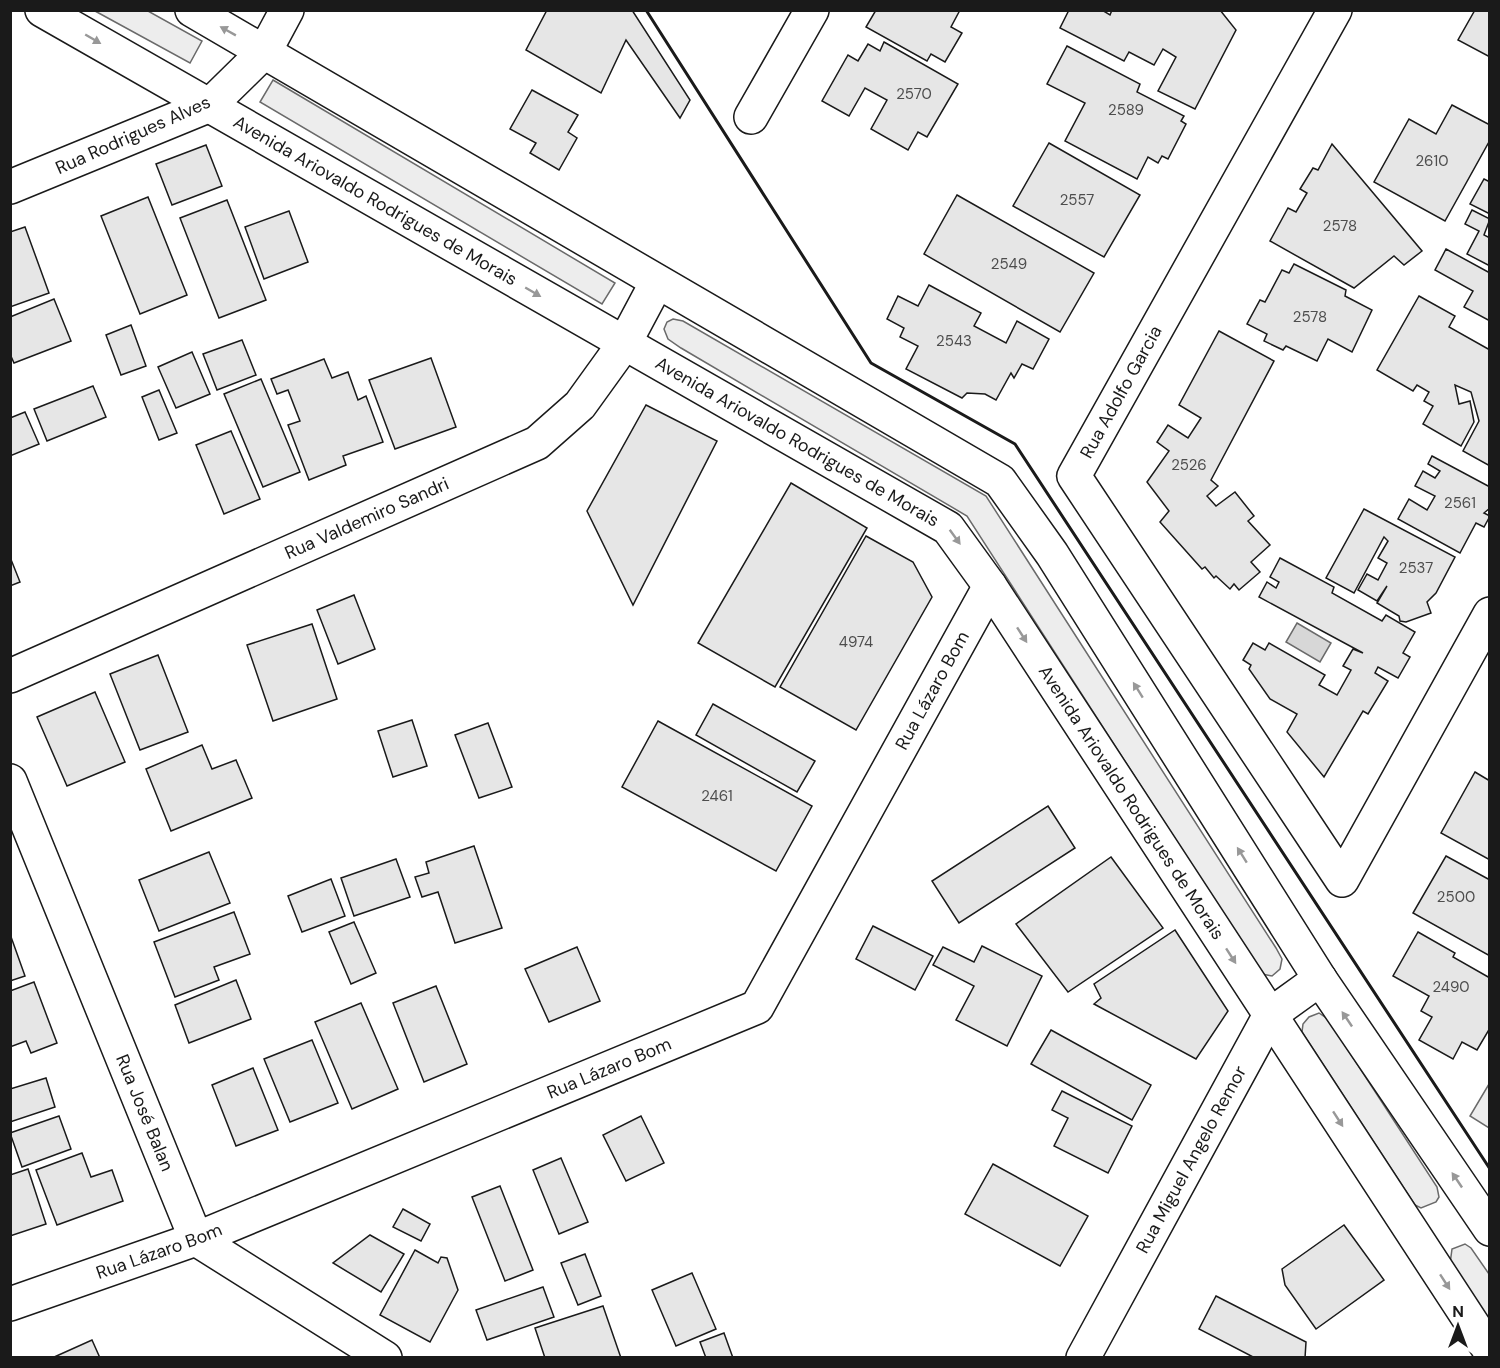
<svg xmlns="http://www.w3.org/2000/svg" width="1500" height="1368" font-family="'DM Sans',sans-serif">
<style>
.built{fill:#ededed;stroke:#6a6a6a;stroke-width:1.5}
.water{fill:#d7d7d7;stroke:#6a6a6a;stroke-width:1.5}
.building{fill:#e6e6e6;stroke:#1a1a1a;stroke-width:1.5}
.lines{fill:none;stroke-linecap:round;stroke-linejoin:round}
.minor-casing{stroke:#1a1a1a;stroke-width:36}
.minor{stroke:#fff;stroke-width:33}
.wall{stroke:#1a1a1a;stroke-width:3}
.oneway{fill:#989898}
.labels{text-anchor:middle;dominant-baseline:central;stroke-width:4.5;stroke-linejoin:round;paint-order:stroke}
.number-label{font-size:15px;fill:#4d4d4d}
.street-label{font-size:18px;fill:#1a1a1a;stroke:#fff}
</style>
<rect width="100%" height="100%" fill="#fff"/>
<g class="built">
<polygon points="95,11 148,11 202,41 190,63"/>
<polygon points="273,80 615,283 602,304 260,102"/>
<polygon points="673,319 683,321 986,496 1276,948 1282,959 1280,969 1272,976 1262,974 967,516 681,348 668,339 664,329 667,322"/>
<polygon points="1319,1013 1328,1019 1437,1187 1439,1197 1436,1202 1421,1208 1415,1205 1302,1032 1303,1024 1309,1017"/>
<polygon points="1489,1084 1489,1128 1470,1116"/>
<polygon points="1465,1244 1471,1248 1489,1274 1489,1321 1450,1264 1452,1249"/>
</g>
<polygon class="water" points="1297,623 1331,643 1320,662 1286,642"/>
<g class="building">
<polygon points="547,10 632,10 690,100 680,118 626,40 601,93 526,50"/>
<polygon points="876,10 960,10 951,27 962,33 945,62 931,54 927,61 866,27"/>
<polygon points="1069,10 1102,10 1110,15 1112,10 1220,10 1236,30 1195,109 1158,91 1176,57 1163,49 1154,65 1129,52 1124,61 1060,28"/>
<polygon points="1475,10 1490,10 1490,57 1458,40"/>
<polygon points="884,42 958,84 927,137 918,132 908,150 871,129 887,100 865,88 849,116 822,101 848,55 858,61 868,44 880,51"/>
<polygon points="1067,46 1140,84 1137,92 1184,116 1181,121 1186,124 1168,159 1162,156 1158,163 1148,157 1137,179 1065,141 1085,103 1047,84"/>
<polygon points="532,90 578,115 568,132 577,138 559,170 530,153 536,143 510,129"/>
<polygon points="1452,105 1490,125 1490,140 1445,221 1374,182 1409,119 1436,134"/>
<polygon points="1049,143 1140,195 1104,257 1013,206"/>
<polygon points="1332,144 1422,251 1404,265 1394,256 1354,288 1270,241 1288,208 1296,212 1307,193 1300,189 1313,168 1318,170"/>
<polygon points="206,145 222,186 172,205 156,164"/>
<polygon points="1484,179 1490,182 1490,214 1470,204"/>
<polygon points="957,195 1094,273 1060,332 924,254"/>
<polygon points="148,197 187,295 140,314 101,216"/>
<polygon points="227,200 266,300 219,318 180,218"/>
<polygon points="1472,210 1490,219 1484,235 1490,238 1490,266 1467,254 1479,231 1465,224"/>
<polygon points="289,211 308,262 264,279 245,227"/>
<polygon points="25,227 49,293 10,307 10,232"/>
<polygon points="1446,249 1490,273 1490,321 1464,307 1473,291 1435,270"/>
<polygon points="1294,264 1346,290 1345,296 1372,310 1352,352 1328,339 1317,361 1286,346 1283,350 1264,341 1267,334 1247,324 1260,300 1265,302 1282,270 1289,273"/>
<polygon points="929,285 981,313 974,326 1006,343 1017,321 1049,339 1033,369 1022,364 1014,378 1011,373 996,400 985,394 967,393 962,398 906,369 918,346 900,337 904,328 887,319 898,296 918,306"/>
<polygon points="1419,296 1455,316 1449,327 1490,350 1490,466 1463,451 1479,421 1471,392 1455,385 1459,404 1470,401 1474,422 1461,446 1423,424 1433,406 1424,401 1429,392 1417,385 1413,391 1377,370"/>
<polygon points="54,299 71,341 14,363 10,354 10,317"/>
<polygon points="131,325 146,366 121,375 106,335"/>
<polygon points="1219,331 1274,361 1211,480 1218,486 1207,496 1216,506 1235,492 1254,516 1248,521 1270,545 1251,562 1260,572 1239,590 1234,584 1230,589 1216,576 1214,578 1205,567 1202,569 1160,522 1169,511 1147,482 1169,451 1157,442 1168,425 1188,438 1201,418 1179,405"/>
<polygon points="242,340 256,375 217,390 203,354"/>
<polygon points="192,352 210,394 176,408 158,367"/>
<polygon points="431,358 456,427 395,449 369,380"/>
<polygon points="324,359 332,378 348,372 358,400 366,396 383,442 343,456 346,465 309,480 288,425 300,421 288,390 277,394 271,379"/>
<polygon points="261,379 300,472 263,487 224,394"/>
<polygon points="93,386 106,417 47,441 34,409"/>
<polygon points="159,390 177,433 159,440 142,397"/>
<polygon points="646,405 717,441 633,605 587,511"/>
<polygon points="25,412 39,444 10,456 10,418"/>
<polygon points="231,431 260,499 224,514 196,445"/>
<polygon points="1432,456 1490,487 1490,508 1484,513 1490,516 1484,527 1476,523 1460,553 1398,519 1409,499 1427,510 1435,496 1415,486 1423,471 1435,478 1440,471 1428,464"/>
<polygon points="791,483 867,528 775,687 698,643"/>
<polygon points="1364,509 1455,557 1436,593 1427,602 1431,613 1406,622 1400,621 1399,616 1377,603 1387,586 1377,601 1358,590 1367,574 1378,580 1387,563 1378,558 1388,541 1384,537 1354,593 1326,578"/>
<polygon points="866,536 913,562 932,597 856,730 780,687"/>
<polygon points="10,557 20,582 10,586"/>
<polygon points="1280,558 1334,587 1332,593 1382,621 1386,615 1415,632 1403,653 1410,657 1398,678 1378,667 1375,673 1388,681 1368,714 1363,711 1324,777 1287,732 1297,714 1270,699 1249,669 1251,665 1243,660 1253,643 1265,650 1269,643 1325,675 1319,685 1337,695 1351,670 1343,666 1353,649 1363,653 1259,597 1267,582 1276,588 1279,582 1270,577"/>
<polygon points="354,595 375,649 338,664 317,610"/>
<polygon points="312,624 337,699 273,721 247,645"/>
<polygon points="158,655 188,732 140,750 110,674"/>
<polygon points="95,692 125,762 67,786 37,717"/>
<polygon points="713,704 815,761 797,792 696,735"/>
<polygon points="412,720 427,766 393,777 378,731"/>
<polygon points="658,721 812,806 776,871 622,787"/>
<polygon points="488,723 512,787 479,798 455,735"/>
<polygon points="202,745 212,769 236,760 252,798 171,831 146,769"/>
<polygon points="1475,772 1490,781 1490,860 1441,833"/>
<polygon points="1048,806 1075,848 959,923 932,881"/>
<polygon points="474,846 502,928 455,943 438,892 422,897 415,877 429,873 426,862"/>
<polygon points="209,852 230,903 159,931 139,880"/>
<polygon points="1446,856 1490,880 1490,956 1413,913"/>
<polygon points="1111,857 1163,928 1068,992 1016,924"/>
<polygon points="396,859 410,897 354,916 341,878"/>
<polygon points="331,879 345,916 302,932 288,896"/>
<polygon points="234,912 250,954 214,967 219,980 175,997 154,942"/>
<polygon points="354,922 376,973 351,984 329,932"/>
<polygon points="873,926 933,956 915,990 856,959"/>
<polygon points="1175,930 1228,1011 1196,1059 1094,1004 1101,998 1094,984"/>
<polygon points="1418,932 1455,953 1453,957 1490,978 1490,1028 1477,1050 1462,1042 1453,1059 1419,1040 1432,1017 1421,1011 1429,996 1393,976"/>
<polygon points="10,934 25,976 10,981"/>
<polygon points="982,946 1042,976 1007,1046 956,1020 974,986 933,965 943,947 974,962"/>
<polygon points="577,947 600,1001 549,1022 525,969"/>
<polygon points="236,980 251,1019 189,1043 175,1005"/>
<polygon points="34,982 57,1043 31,1053 26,1041 10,1047 10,991"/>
<polygon points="436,986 467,1064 424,1082 393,1003"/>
<polygon points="361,1003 398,1089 352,1109 315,1022"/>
<polygon points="1051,1030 1151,1085 1132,1120 1031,1064"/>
<polygon points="312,1040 338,1103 290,1122 264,1059"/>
<polygon points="253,1068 278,1130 236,1146 212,1085"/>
<polygon points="46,1078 55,1107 10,1122 10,1089"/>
<polygon points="1062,1091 1132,1126 1108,1173 1054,1146 1068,1118 1052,1110"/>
<polygon points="59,1116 71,1149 22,1167 10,1133"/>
<polygon points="641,1116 664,1163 626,1181 603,1135"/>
<polygon points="82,1153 91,1177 112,1170 123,1201 57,1225 36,1170"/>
<polygon points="561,1158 588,1222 559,1234 533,1170"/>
<polygon points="993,1164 1088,1216 1060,1266 965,1214"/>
<polygon points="28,1169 46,1224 10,1236 10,1175"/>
<polygon points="500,1186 533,1270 505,1281 472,1197"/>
<polygon points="403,1209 430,1224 421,1241 393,1227"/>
<polygon points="1344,1225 1384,1280 1316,1329 1285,1285 1282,1269"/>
<polygon points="370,1235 404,1254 381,1292 333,1263"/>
<polygon points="415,1250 438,1263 441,1257 447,1258 458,1290 430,1342 380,1315"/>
<polygon points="585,1254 601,1296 578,1305 561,1263"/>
<polygon points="692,1273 716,1329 676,1346 652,1290"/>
<polygon points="543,1287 554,1317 487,1340 476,1310"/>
<polygon points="1216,1296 1306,1342 1305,1358 1255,1358 1199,1329"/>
<polygon points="603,1306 621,1358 545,1358 535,1328"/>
<polygon points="724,1333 733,1358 706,1358 700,1342"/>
<polygon points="92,1340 100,1358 52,1358"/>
</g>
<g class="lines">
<g class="minor-casing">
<g id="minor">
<path id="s1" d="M42,10L948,528L990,586L1490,1351"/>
<polyline points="192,10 1000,481 1052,554 1320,979 1490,1229"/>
<polyline points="1335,10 1074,476 1342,880 1490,614"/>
<polyline points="751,117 812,10"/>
<polyline points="10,187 210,105 265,51 287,10"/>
<path id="s2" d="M10,676L537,443L580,405L624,344L657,282"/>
<path id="s3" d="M10,781L196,1239L385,1358"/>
<path id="s4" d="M10,1304L196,1239L757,1007L990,586"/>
<path id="s5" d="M1083,1358L1270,1015L1320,979"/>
</g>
</g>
<use href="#minor" class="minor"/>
<polyline class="wall" points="646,10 871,363 1015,444 1490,1169"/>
</g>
<defs><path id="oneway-solid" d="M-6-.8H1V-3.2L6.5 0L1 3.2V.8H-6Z" transform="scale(1.5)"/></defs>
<g class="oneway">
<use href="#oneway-solid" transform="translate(228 31) rotate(-151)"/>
<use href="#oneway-solid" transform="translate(93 39) rotate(30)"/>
<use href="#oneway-solid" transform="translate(533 292) rotate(30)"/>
<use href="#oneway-solid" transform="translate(955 537) rotate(54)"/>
<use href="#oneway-solid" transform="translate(1022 635) rotate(57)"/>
<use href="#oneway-solid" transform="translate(1138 690) rotate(-122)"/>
<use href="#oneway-solid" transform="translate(1242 855) rotate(-122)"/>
<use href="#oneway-solid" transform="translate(1231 956) rotate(57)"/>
<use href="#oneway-solid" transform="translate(1347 1019) rotate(-124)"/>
<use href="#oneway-solid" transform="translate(1338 1119) rotate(57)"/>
<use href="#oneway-solid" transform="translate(1457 1180) rotate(-124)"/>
<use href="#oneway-solid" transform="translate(1445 1282) rotate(57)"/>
</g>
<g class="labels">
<g class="number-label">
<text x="914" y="94">2570</text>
<text x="1126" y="110">2589</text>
<text x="1432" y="161">2610</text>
<text x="1077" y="200">2557</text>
<text x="1340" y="226">2578</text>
<text x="1009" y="264">2549</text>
<text x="1310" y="317">2578</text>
<text x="954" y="341">2543</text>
<text x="1189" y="465">2526</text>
<text x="1460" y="503">2561</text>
<text x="1416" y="568">2537</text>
<text x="856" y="642">4974</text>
<text x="717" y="796">2461</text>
<text x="1456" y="897">2500</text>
<text x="1451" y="987">2490</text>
</g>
<g class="street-label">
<text transform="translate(133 135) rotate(-24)">Rua Rodrigues Alves</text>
<text stroke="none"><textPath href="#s1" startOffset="384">Avenida Ariovaldo Rodrigues de Morais</textPath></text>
<text transform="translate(1121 392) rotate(-61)">Rua Adolfo Garcia</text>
<text stroke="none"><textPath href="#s1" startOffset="870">Avenida Ariovaldo Rodrigues de Morais</textPath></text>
<text stroke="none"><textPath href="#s2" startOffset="390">Rua Valdemiro Sandri</textPath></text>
<text stroke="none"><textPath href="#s4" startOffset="1166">Rua Lázaro Bom</textPath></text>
<text stroke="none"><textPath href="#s1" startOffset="1374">Avenida Ariovaldo Rodrigues de Morais</textPath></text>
<text stroke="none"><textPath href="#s4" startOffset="644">Rua Lázaro Bom</textPath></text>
<text stroke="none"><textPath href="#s3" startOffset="358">Rua José Balan</textPath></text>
<text stroke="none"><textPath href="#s5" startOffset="226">Rua Miguel Angelo Remor</textPath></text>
<text stroke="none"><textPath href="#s4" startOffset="158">Rua Lázaro Bom</textPath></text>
</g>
</g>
<rect width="1500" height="1368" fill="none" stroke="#1a1a1a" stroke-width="24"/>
<g transform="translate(1458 1326)" stroke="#ffffff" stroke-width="4.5" paint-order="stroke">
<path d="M0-4.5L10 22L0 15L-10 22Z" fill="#1a1a1a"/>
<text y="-9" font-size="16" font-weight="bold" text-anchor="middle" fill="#1a1a1a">N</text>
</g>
</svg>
